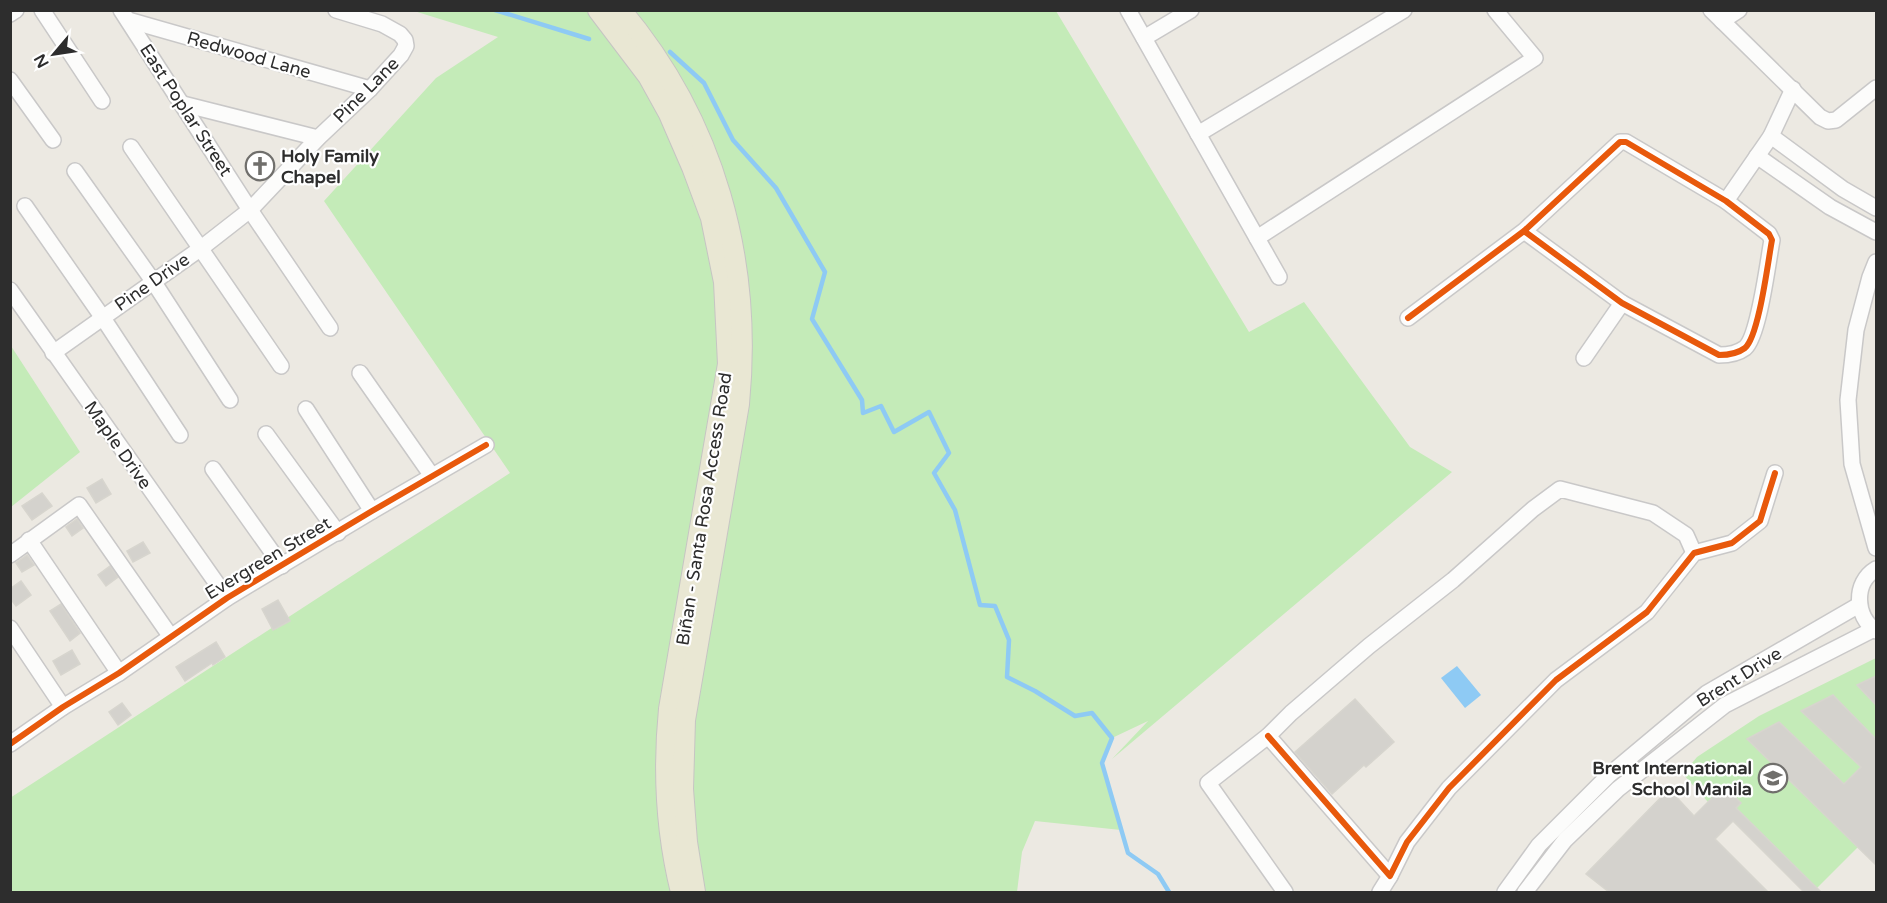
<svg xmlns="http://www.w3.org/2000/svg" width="1887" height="903" font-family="'Varela Round',sans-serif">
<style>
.green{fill:#c4ebb8}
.water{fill:#8ecaf4}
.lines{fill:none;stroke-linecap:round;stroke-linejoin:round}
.stream{stroke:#8ecaf4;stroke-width:4.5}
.building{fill:#d4d2cd;stroke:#d7d5ce;stroke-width:1.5}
.minor-casing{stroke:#c9c8c8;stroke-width:18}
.major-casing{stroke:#c6c5c3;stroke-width:22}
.minor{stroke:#fcfcfb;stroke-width:15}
.major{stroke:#e9e7d3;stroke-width:20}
.cycleway-casing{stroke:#fff;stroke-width:10}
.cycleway{stroke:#e8590c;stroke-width:6}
.labels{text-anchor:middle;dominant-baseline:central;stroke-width:4.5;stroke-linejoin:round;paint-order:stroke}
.street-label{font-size:18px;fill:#2d2d2d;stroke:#fff}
.poi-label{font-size:18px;font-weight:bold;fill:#2d2d2d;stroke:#fff;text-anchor:start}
</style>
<rect width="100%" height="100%" fill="#ece9e2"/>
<g class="green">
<polygon points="414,11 1056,11 1249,332 1304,302 1410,447 1452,472 1112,759 1148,721 1112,738 1102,763 1121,830 1035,821 1022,852 1017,892 12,892 10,890 10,798 510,473 324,201 436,78 498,37"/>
<polygon points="11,346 80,452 11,507 10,507"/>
<polygon points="1876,658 1876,676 1857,685 1876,705 1876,739 1833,695 1802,711 1861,767 1844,784 1779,722 1747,739 1858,847 1817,888 1736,808 1741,803 1708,802 1683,774 1697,757 1759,716"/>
</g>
<polygon class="water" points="1457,666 1481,695 1465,708 1441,678"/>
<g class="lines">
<g class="stream">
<polyline points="495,10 589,39"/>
<polyline points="670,52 704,83 733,140 776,188 825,272 812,319 862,400 863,413 881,406 894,432 929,412 949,453 934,473 955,510 980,605 995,606 1009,640 1007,677 1035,691 1075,716 1092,713 1112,738 1102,763 1128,853 1158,874 1169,892"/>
</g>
</g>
<g class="building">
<polygon points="102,479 111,494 96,503 87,488"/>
<polygon points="42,493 52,506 32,520 22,506"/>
<polygon points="77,519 83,528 72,536 66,527"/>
<polygon points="143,542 150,553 133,562 127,551"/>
<polygon points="27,555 34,565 22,572 16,563"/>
<polygon points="110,566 118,577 106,586 98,575"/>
<polygon points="21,581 31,595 16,606 10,598 10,589"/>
<polygon points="278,600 290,621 273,630 262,609"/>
<polygon points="61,604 80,633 70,641 50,611"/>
<polygon points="216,642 225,657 213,665 212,663 185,681 176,667"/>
<polygon points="72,650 80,664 61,675 53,661"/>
<polygon points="1876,676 1876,705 1857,685"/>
<polygon points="1833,695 1876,739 1876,865 1747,739 1779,722 1844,784 1861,767 1801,711"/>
<polygon points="1355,699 1394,742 1366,767 1364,765 1332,794 1295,752"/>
<polygon points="122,703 131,715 118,725 109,712"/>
<polygon points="1724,786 1741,803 1736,808 1821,892 1804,892 1733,821 1715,839 1768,892 1609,892 1586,874 1669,789 1694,816"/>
</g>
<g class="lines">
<g class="minor-casing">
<g id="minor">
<polyline points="42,10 102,101"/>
<polyline points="121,10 250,210 330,328"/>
<polyline points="1128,10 1279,277"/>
<polyline points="1711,10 1820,117 1828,121 1836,120 1876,88"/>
<polyline points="10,14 16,10"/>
<polyline points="128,20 370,89"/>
<polyline points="1722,21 1739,10"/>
<polyline points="1144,38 1191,10"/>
<polyline points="10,80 53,140"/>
<polyline points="183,104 318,138"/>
<polyline points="1198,134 1404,10"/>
<polyline points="1771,136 1843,189 1876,208"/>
<polyline points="131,147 281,366"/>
<polyline points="1757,156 1830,207 1876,232"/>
<polyline points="75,171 153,281 230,400"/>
<polyline points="1726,201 1771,136 1793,89"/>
<polyline points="25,206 103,318 180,435"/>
<polyline points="1257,238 1535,58 1495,10"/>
<polyline points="1876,262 1870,277 1856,330 1848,400 1852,464 1876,548"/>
<polyline points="10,290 227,598"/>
<path d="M1408,318L1524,231L1620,142H1626L1726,201L1769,234L1772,240C1768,261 1759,336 1745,348C1737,354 1729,355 1719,355L1622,303L1524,231"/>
<polyline points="53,353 200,249 250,210 318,138 370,89 401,55 406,46 405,40 400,34 382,24 336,10"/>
<polyline points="1584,358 1622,303"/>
<polyline points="360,373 432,476"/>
<polyline points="306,409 372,511"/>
<polyline points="266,434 338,533"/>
<polyline points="213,469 282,566"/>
<polyline points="29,540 119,673"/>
<polyline points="10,555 79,505 171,637"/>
<path d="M1876,569C1853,583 1855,616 1876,631"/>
<polyline points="10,628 63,707"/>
<polyline points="1268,736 1390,876 1407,842 1449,788 1556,680 1647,612 1694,553 1732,543 1760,521 1775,473"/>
<polyline points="10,744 63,707 119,673 227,598 372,511 486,445"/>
<polyline points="1285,892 1208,783 1268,736 1291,713 1369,646 1453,580 1533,509 1560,489 1653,513 1686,535 1694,553"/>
<polyline points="1380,892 1390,876"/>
<polyline points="1505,892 1539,845 1609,775 1707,693 1859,605"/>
<polyline points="1525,892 1565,840 1618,789 1725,705 1874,629"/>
</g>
</g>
<g class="major-casing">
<g id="major">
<path d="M598,10L648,76L669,114L692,167L711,218L724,282L728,364L669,709C663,770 666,832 681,892"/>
<path d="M621,10C715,122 753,260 739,404L685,720L683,789L687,842L695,892"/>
</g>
</g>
<use href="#minor" class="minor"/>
<use href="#major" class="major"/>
<g class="cycleway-casing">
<g id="cycleway">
<path d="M1408,318L1524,231L1620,142H1626L1726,201L1769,234L1772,240C1768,261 1759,336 1745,348C1737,354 1729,355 1719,355L1622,303L1524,231"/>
<polyline points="1268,736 1390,876 1407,842 1449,788 1556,680 1647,612 1694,553 1732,543 1760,521 1775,473"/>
<polyline points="10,744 63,707 119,673 227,598 372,511 486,445"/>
</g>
</g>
<use href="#cycleway" class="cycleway"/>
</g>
<defs>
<g id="church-ring" transform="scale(1.5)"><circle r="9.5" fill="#fff" stroke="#706f6c" stroke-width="1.5"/><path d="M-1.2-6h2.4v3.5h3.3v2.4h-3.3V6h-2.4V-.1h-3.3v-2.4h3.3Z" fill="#706f6c"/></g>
<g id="school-ring" transform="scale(1.5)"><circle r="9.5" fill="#fff" stroke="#706f6c" stroke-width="1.5"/><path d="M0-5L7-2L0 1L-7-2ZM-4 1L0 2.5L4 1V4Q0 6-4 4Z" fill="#706f6c"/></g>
</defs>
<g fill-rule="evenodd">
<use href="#church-ring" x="260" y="166"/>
<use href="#school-ring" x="1773" y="778"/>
</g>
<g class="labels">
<g class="street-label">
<text transform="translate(249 55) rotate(16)">Redwood Lane</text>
<text transform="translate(366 90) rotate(-45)">Pine Lane</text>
<text transform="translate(186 110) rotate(57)">East Poplar Street</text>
<text transform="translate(152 282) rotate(-35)">Pine Drive</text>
<text transform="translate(118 445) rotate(55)">Maple Drive</text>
<text transform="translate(704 509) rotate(-81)">Biñan - Santa Rosa Access Road</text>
<text transform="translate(268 558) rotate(-31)">Evergreen Street</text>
<text transform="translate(1739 677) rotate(-32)">Brent Drive</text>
</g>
<g class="poi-label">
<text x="281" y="156">Holy Family<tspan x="281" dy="21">Chapel</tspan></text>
<text x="1752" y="768" text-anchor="end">Brent International<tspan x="1752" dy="21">School Manila</tspan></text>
</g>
</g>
<rect width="1887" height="903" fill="none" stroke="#2d2d2d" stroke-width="24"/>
<g transform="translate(54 54) rotate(241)" stroke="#ffffff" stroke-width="4.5" paint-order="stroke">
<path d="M0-4.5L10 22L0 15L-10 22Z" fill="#2d2d2d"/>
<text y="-9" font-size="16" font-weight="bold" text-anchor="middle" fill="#2d2d2d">N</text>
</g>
</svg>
